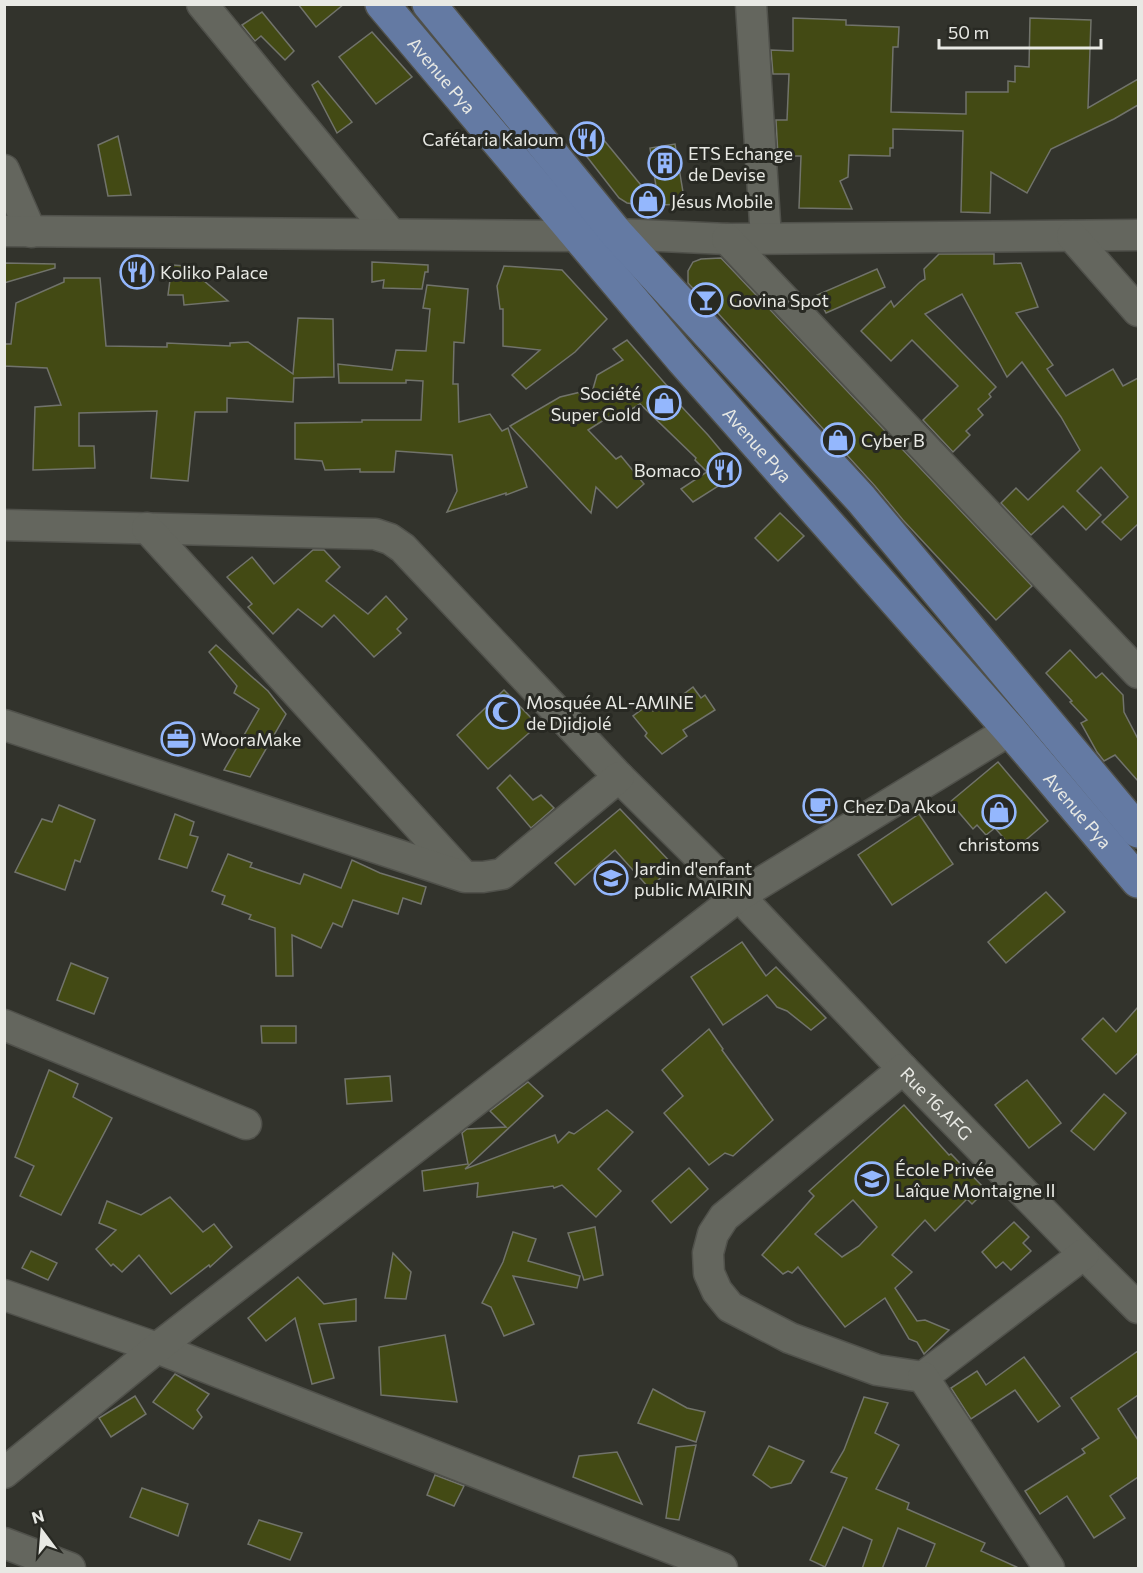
<svg xmlns="http://www.w3.org/2000/svg" width="1143" height="1573" font-family="Commissioner,sans-serif">
<style>
.building{fill:#434a14;stroke:#71736b;stroke-width:1.5;fill-rule:evenodd}
.lines{fill:none;stroke-linecap:round;stroke-linejoin:round}
.minor-casing{stroke:#50514b;stroke-width:33}
.major-casing{stroke:#50514b;stroke-width:36}
.minor{stroke:#64665e;stroke-width:30}
.major{stroke:#647aa3;stroke-width:33}
.labels{text-anchor:middle;dominant-baseline:central;stroke-width:6;stroke-linejoin:round;paint-order:stroke}
.street-label{font-size:18px;fill:#e8e9e4;stroke:#282923}
.poi-label{font-size:18px;fill:#e8e9e4;stroke:#282923;text-anchor:start}
</style>
<rect width="100%" height="100%" fill="#32332c"/>
<g class="building">
<polygon points="298,4 344,4 316,27"/>
<polygon points="262,12 294,51 285,60 261,36 255,41 242,25"/>
<polygon points="793,18 846,20 846,25 899,27 898,47 893,47 891,112 966,114 966,92 1008,92 1008,81 1015,82 1015,66 1029,67 1030,18 1091,20 1088,108 1138,79 1138,105 1114,119 1051,149 1027,193 991,172 990,213 961,212 963,131 893,129 893,148 890,148 890,156 849,155 848,177 840,181 852,209 799,208 801,156 778,156 776,120 787,120 789,74 773,74 771,50 793,51"/>
<polygon points="372,32 412,77 376,104 339,57"/>
<polygon points="318,81 352,122 337,133 312,85"/>
<polygon points="592,123 604,138 603,139 659,207 627,203 619,198 584,153 582,155 570,140"/>
<polygon points="118,136 131,195 108,196 98,145"/>
<polygon points="675,144 685,204 659,205 650,148"/>
<polygon points="939,254 994,254 994,264 1021,263 1038,307 1016,313 1053,365 1047,369 1066,396 1113,369 1123,386 1138,378 1138,524 1121,540 1102,522 1128,497 1101,467 1077,491 1101,515 1086,530 1063,506 1031,535 1001,503 1016,488 1028,500 1080,450 1061,417 1022,362 1007,377 962,294 925,314 996,387 989,394 991,397 978,409 983,415 966,431 970,435 953,452 923,420 958,386 912,340 891,361 861,331 891,301 894,307 920,282 925,279 924,269"/>
<polygon points="721,258 1032,586 996,620 903,520 875,486 716,311 715,312 688,283 688,271 693,262 701,259"/>
<polygon points="372,262 428,265 428,272 425,272 422,289 383,288 384,280 372,282"/>
<polygon points="4,263 55,264 55,268 4,283"/>
<polygon points="172,265 186,266 228,301 184,305 183,295 168,295"/>
<polygon points="504,266 562,270 607,319 575,352 526,389 512,375 540,350 503,346 503,309 500,309 497,286"/>
<polygon points="877,269 885,287 826,313 817,295"/>
<polygon points="64,278 100,278 106,346 167,347 167,343 230,346 230,343 248,342 293,374 298,318 333,319 334,377 294,378 293,402 227,398 227,412 195,412 188,481 151,478 157,411 79,413 79,446 94,446 95,468 33,470 35,407 61,405 47,368 4,366 4,344 11,344 16,303 64,282"/>
<polygon points="427,285 468,289 464,343 454,342 453,384 458,384 459,422 490,414 502,431 508,428 527,487 506,495 506,493 447,512 457,491 452,455 396,451 394,472 360,472 360,469 325,470 322,461 295,459 295,423 362,422 362,420 421,420 423,381 406,380 406,383 339,383 338,364 392,370 396,350 426,351 430,309 423,308"/>
<polygon points="627,340 669,388 666,390 708,435 738,471 720,485 693,502 681,489 707,472 695,460 696,458 640,404 620,416 615,413 588,430 616,459 621,456 644,484 617,508 596,487 591,513 510,426 560,397 593,389 597,375 623,360 613,349"/>
<polygon points="780,513 804,536 778,561 755,538"/>
<polygon points="313,550 324,550 340,567 326,581 368,614 386,596 407,619 397,629 401,633 374,657 334,615 322,627 298,609 273,634 248,607 252,604 227,577 252,557 274,584"/>
<polygon points="216,645 268,691 286,714 250,777 224,770 259,709 234,693 237,686 209,652"/>
<polygon points="1070,650 1096,678 1102,673 1123,695 1124,712 1138,739 1138,781 1115,755 1104,761 1097,752 1081,723 1087,720 1070,702 1072,701 1046,673"/>
<polygon points="693,687 701,698 705,695 715,710 683,730 687,736 662,754 645,736 647,733 633,716 648,705 653,711 666,703 669,705"/>
<polygon points="504,690 538,725 488,769 457,735"/>
<polygon points="998,762 1048,821 1014,850 995,828 986,835 977,825 973,829 950,802"/>
<polygon points="510,775 533,800 541,795 554,808 531,828 497,788"/>
<polygon points="59,805 95,820 80,862 75,860 65,890 15,872 42,819 52,822"/>
<polygon points="620,809 674,866 649,888 615,850 575,885 555,863"/>
<polygon points="175,814 194,822 190,835 198,837 187,868 159,859"/>
<polygon points="919,814 953,864 892,905 858,855"/>
<polygon points="228,854 252,863 250,867 300,884 304,874 341,888 352,860 380,873 426,887 421,904 403,898 398,914 353,900 342,927 333,923 321,948 292,935 293,976 276,976 275,928 249,919 251,915 222,904 225,896 212,891"/>
<polygon points="1046,892 1065,912 1006,963 988,942"/>
<polygon points="742,942 766,976 776,967 826,1018 811,1030 787,1011 777,1007 767,995 723,1025 691,977"/>
<polygon points="71,963 108,978 94,1014 57,1000"/>
<polygon points="1138,1007 1138,1053 1116,1074 1082,1039 1103,1018 1116,1032"/>
<polygon points="261,1026 296,1026 296,1043 262,1043"/>
<polygon points="709,1029 723,1049 722,1050 773,1120 733,1156 725,1153 709,1165 664,1113 683,1096 662,1070"/>
<polygon points="49,1070 78,1084 73,1097 112,1118 61,1215 20,1196 34,1166 15,1157"/>
<polygon points="390,1076 392,1101 347,1104 345,1079"/>
<polygon points="1027,1080 1061,1123 1029,1148 995,1105"/>
<polygon points="528,1082 543,1096 465,1169 555,1135 558,1143 569,1132 574,1134 607,1110 633,1132 598,1169 621,1191 596,1217 562,1185 554,1188 553,1186 477,1197 478,1183 424,1191 422,1171 468,1164 462,1133 467,1129 506,1127 490,1111"/>
<polygon points="1104,1094 1126,1113 1094,1150 1071,1131"/>
<path d="M904,1105L949,1155L951,1154L986,1190L972,1204L967,1199L935,1231L925,1220L892,1255L912,1272L895,1288L917,1321L925,1320L949,1330L924,1354L917,1342L909,1339L885,1298L845,1327L798,1267L792,1273L788,1271L783,1274L762,1255L814,1196L809,1191ZM853,1200L877,1227L859,1246L842,1257L815,1234Z"/>
<polygon points="689,1168 708,1189 671,1223 652,1201"/>
<polygon points="170,1197 203,1232 214,1224 232,1247 210,1267 209,1265 171,1294 139,1255 122,1272 113,1264 111,1266 96,1249 116,1230 99,1223 107,1201 141,1215"/>
<polygon points="1014,1222 1029,1237 1023,1243 1031,1251 1011,1270 1003,1262 996,1268 982,1252"/>
<polygon points="595,1227 603,1275 584,1280 568,1233"/>
<polygon points="513,1232 536,1239 528,1261 580,1276 577,1288 513,1276 534,1324 504,1336 491,1307 482,1303 503,1262"/>
<polygon points="31,1251 57,1263 48,1280 22,1268"/>
<polygon points="393,1253 411,1272 406,1299 385,1298"/>
<polygon points="298,1277 324,1304 356,1299 356,1321 319,1324 334,1378 312,1384 295,1318 266,1341 248,1318"/>
<polygon points="445,1335 457,1402 381,1395 379,1347"/>
<polygon points="1138,1351 1138,1395 1118,1409 1138,1440 1138,1477 1110,1496 1125,1518 1094,1538 1067,1496 1040,1514 1025,1491 1085,1453 1082,1449 1099,1438 1071,1398"/>
<polygon points="1024,1357 1060,1406 1038,1422 1015,1390 971,1419 951,1388 977,1371 986,1385"/>
<polygon points="175,1374 209,1394 197,1410 202,1417 193,1429 153,1402"/>
<polygon points="653,1389 687,1408 705,1412 696,1442 638,1423"/>
<polygon points="135,1396 146,1414 111,1437 99,1418"/>
<polygon points="864,1397 888,1403 875,1433 899,1445 876,1489 909,1503 907,1509 985,1543 981,1551 1021,1569 925,1569 935,1544 898,1528 882,1569 862,1569 872,1540 843,1527 825,1567 810,1560 847,1478 831,1472 844,1450"/>
<polygon points="696,1445 679,1520 666,1518 676,1447"/>
<polygon points="769,1446 804,1461 791,1483 771,1488 753,1475"/>
<polygon points="617,1452 642,1504 573,1477 579,1456"/>
<polygon points="435,1475 464,1486 454,1506 427,1495"/>
<polygon points="142,1488 188,1504 178,1536 130,1517"/>
<polygon points="259,1520 302,1533 290,1560 248,1544"/>
</g>
<g class="lines">
<g class="minor-casing">
<g id="minor">
<polyline points="202,4 391,234"/>
<polyline points="751,4 766,238"/>
<polyline points="4,170 31,232"/>
<polyline points="4,231 578,236"/>
<polyline points="617,234 727,239 1138,235"/>
<polyline points="1072,236 1138,311"/>
<polyline points="727,239 1138,673"/>
<path id="s1" d="M4,525L375,534L390,539L403,548L619,777L739,896L903,1069L1084,1254L1138,1308"/>
<polyline points="147,528 463,875"/>
<polyline points="4,725 465,877 483,877 502,874 619,777"/>
<polyline points="4,1025 246,1124"/>
<polyline points="903,1069 724,1217 713,1234 708,1253 709,1273 717,1291 730,1307 790,1338 877,1370 923,1377 1084,1254"/>
<polyline points="4,1295 157,1348 722,1568"/>
<polyline points="923,1377 1049,1568"/>
<polyline points="4,1473 157,1348 739,896 1010,730"/>
<polyline points="4,1543 70,1568"/>
</g>
</g>
<g class="major-casing">
<g id="major">
<path id="s2" d="M382,4L682,359L1010,730L1138,881"/>
<polyline points="429,4 617,234 861,499 1138,831"/>
</g>
</g>
<use href="#minor" class="minor"/>
<use href="#major" class="major"/>
</g>
<defs>
<g id="restaurant-ring" transform="scale(1.725)"><circle r="9.5" fill="#282923" stroke="#94b7fd" stroke-width="1.5"/><path d="M-5-6h1v4h1v-4h1v4h1v-4h1v5L-1.5 .5V6h-2V.5L-5-1ZM5-6V6H3V1.5H1.5Q1.5-4 5-6Z" fill="#94b7fd"/></g>
<g id="building-ring" transform="scale(1.725)"><circle r="9.5" fill="#282923" stroke="#94b7fd" stroke-width="1.5"/><path d="M-4-6H4V6H1V3H-1V6H-4ZM-2.5-4.3h1.7v1.8h-1.7ZM.8-4.3h1.7v1.8H.8ZM-2.5-1h1.7V.8h-1.7ZM.8-1h1.7V.8H.8Z" fill="#94b7fd"/></g>
<g id="shop-ring" transform="scale(1.725)"><circle r="9.5" fill="#282923" stroke="#94b7fd" stroke-width="1.5"/><path d="M-5-2.5h2.3a2.7 3.5 0 0 1 5.4 0H5L5.5 6h-11ZM-1.5-2.5h3a1.5 2.3 0 0 0-3 0Z" fill="#94b7fd"/></g>
<g id="bar-ring" transform="scale(1.725)"><circle r="9.5" fill="#282923" stroke="#94b7fd" stroke-width="1.5"/><path d="M-6-5H6L.8 .8V4.5H3.5V6h-7V4.5H-.8V.8Z" fill="#94b7fd"/></g>
<g id="mosque-ring" transform="scale(1.725)"><circle r="9.5" fill="#282923" stroke="#94b7fd" stroke-width="1.5"/><path d="M3.5-4.9A6 6 0 1 0 3.5 4.9A5 5 0 1 1 3.5-4.9Z" fill="#94b7fd"/></g>
<g id="office-ring" transform="scale(1.725)"><circle r="9.5" fill="#282923" stroke="#94b7fd" stroke-width="1.5"/><path d="M-6-3h4V-5.5h4V-3h4V5H-6ZM-1-4.5V-3h2v-1.5ZM-6 0V1H6V0Z" fill="#94b7fd"/></g>
<g id="cafe-ring" transform="scale(1.725)"><circle r="9.5" fill="#282923" stroke="#94b7fd" stroke-width="1.5"/><path d="M-5.5-4.5H6V0H3Q3 3.5 0 3.5H-2.5Q-5.5 3.5-5.5 0ZM3-3.2v2h1.7v-2ZM-6 4.5H4V6H-6Z" fill="#94b7fd"/></g>
<g id="school-ring" transform="scale(1.725)"><circle r="9.5" fill="#282923" stroke="#94b7fd" stroke-width="1.5"/><path d="M0-5L7-2L0 1L-7-2ZM-4 1L0 2.5L4 1V4Q0 6-4 4Z" fill="#94b7fd"/></g>
</defs>
<g fill-rule="evenodd">
<use href="#restaurant-ring" x="587" y="139"/>
<use href="#building-ring" x="665" y="163"/>
<use href="#shop-ring" x="648" y="201"/>
<use href="#restaurant-ring" x="137" y="272"/>
<use href="#bar-ring" x="706" y="300"/>
<use href="#shop-ring" x="664" y="403"/>
<use href="#shop-ring" x="838" y="440"/>
<use href="#restaurant-ring" x="724" y="470"/>
<use href="#mosque-ring" x="503" y="712"/>
<use href="#office-ring" x="178" y="739"/>
<use href="#cafe-ring" x="820" y="806"/>
<use href="#shop-ring" x="999" y="812"/>
<use href="#school-ring" x="611" y="878"/>
<use href="#school-ring" x="872" y="1179"/>
</g>
<g class="labels">
<g class="street-label">
<text stroke="none"><textPath href="#s2" startOffset="93">Avenue Pya</textPath></text>
<text stroke="none"><textPath href="#s2" startOffset="579">Avenue Pya</textPath></text>
<text stroke="none"><textPath href="#s2" startOffset="1065">Avenue Pya</textPath></text>
<text stroke="none"><textPath href="#s1" startOffset="1173">Rue 16.AFG</textPath></text>
</g>
<g class="poi-label">
<text x="564" y="139" text-anchor="end">Cafétaria Kaloum</text>
<text x="688" y="153">ETS Echange<tspan x="688" dy="21">de Devise</tspan></text>
<text x="671" y="201">Jésus Mobile</text>
<text x="160" y="272">Koliko Palace</text>
<text x="729" y="300">Govina Spot</text>
<text x="641" y="393" text-anchor="end">Société<tspan x="641" dy="21">Super Gold</tspan></text>
<text x="861" y="440">Cyber B</text>
<text x="701" y="470" text-anchor="end">Bomaco</text>
<text x="526" y="702">Mosquée AL-AMINE<tspan x="526" dy="21">de Djidjolé</tspan></text>
<text x="201" y="739">WooraMake</text>
<text x="843" y="806">Chez Da Akou</text>
<text x="999" y="844" text-anchor="middle">christoms</text>
<text x="634" y="868">Jardin d'enfant<tspan x="634" dy="21">public MAIRIN</tspan></text>
<text x="895" y="1169">École Privée<tspan x="895" dy="21">Laîque Montaigne II</tspan></text>
</g>
</g>
<rect width="1143" height="1573" fill="none" stroke="#e8e9e4" stroke-width="12"/>
<g transform="translate(42 1531) rotate(344)" stroke="#282923" stroke-width="4.5" paint-order="stroke">
<path d="M0-4.5L10 22L0 15L-10 22Z" fill="#e8e9e4"/>
<text y="-9" font-size="16" font-weight="bold" text-anchor="middle" fill="#e8e9e4">N</text>
</g>
<path d="M939 39v9h162v-9" fill="none" stroke="#e8e9e4" stroke-width="3"/>
<text x="948" y="39" font-size="18" fill="#e8e9e4" stroke="#282923" stroke-width="4.5" paint-order="stroke">50 m</text>
</svg>
